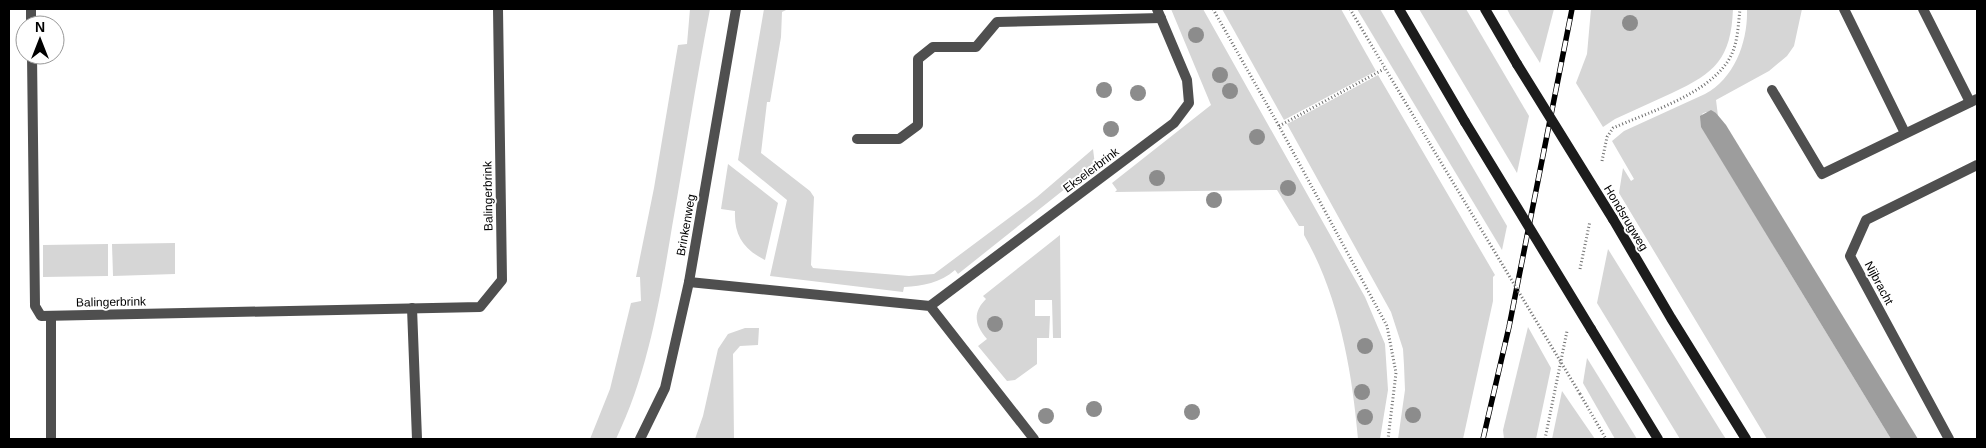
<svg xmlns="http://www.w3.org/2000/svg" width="1986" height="448" font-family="Helvetica,sans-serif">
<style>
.green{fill:#d6d6d6}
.water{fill:#9d9d9d}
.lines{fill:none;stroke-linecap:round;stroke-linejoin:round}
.path{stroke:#717171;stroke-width:3;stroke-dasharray:1 2.5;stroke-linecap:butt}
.service{stroke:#4f4f4f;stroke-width:10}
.minor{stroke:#4f4f4f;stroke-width:10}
.tertiary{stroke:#4f4f4f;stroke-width:10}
.secondary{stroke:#1c1c1c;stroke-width:10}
.rail-casing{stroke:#000;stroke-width:5.5}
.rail{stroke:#fff;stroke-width:4;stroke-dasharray:11;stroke-linecap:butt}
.path-bridge{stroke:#717171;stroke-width:3;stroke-dasharray:1 2.5;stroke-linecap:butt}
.secondary-bridge{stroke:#1c1c1c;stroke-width:10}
.tree{fill:#8c8c8c}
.labels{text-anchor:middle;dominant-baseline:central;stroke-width:4;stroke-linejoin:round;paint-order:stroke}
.street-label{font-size:12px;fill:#000;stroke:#fff}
</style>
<rect width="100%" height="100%" fill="#fff"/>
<g class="green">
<path d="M690,9H710C696,81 685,154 672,227C660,299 648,373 616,439H590L610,389L631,303L641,301L640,277H636L654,188L678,45L687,44Z"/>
<path d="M764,9L786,10L782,12L781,37L770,102H767L761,153L810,191L814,197L811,265L813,268L909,276L934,274L1037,197L1093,149L1095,165L958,274L955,270C940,283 923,286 904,287L903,292L770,276L787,200L738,160Z"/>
<path d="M1171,9H1203L1365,297L1385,344L1388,390L1380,439H1358C1352,370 1339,296 1304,235V226H1299L1277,190L1115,192L1117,190L1112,183L1211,105Z"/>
<polygon points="1222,9 1341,9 1376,71 1284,120"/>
<polygon points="1357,9 1380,9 1507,226 1502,250"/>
<polygon points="1419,9 1466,9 1529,116 1517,173"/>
<polygon points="1507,9 1554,9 1540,63 1510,15"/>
<path d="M1591,9H1733C1731,59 1715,73 1672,93C1653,102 1634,110 1615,119L1603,127L1576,83L1587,54Z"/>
<path d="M1747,9H1802L1794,46L1787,56L1769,71L1716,100L1718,116L1716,113L1706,112L1702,114L1779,255L1891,439H1767L1619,193L1623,168L1631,181L1634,179L1612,141L1624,131L1705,94C1735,78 1748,41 1747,9Z"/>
<polygon points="1378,75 1495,275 1493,277 1493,301 1463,439 1398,439 1405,390 1404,365 1403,349 1391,312 1287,124"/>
<path d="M728,164L778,203L765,260C743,249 734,235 735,211L721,209Z"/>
<path d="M1060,235L1061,338H1053L1052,300H1035V316H1050L1049,338H1037V364L1015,380L1007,381L978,346L987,339C975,325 972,313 986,299L983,296Z"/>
<polygon points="175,243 175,274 113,276 112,244"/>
<polygon points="108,244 108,276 43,277 43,245"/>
<polygon points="1608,249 1722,433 1726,439 1680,439 1597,303"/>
<polygon points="1528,327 1551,368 1536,439 1504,439 1503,430"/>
<polygon points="745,328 759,328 758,345 740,346 733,354 734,439 695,439 703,416 718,349 728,334"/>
<polygon points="1587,358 1637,439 1615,439 1583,383"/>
<polygon points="1562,391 1595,439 1552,439"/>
</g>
<polygon class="water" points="1711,110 1716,113 1726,125 1918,439 1891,439 1701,127 1700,116"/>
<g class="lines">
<g class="path">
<polyline points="1213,9 1279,126 1387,326 1396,373 1388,439"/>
<polyline points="1350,9 1430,144"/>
<polyline points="1279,126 1384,69"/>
<path d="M1602,161L1607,137L1613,128C1649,112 1706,95 1728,61C1738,46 1738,26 1740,9"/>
<polyline points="1580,269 1590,221"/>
<polyline points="1580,394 1606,439"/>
<polyline points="1545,439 1567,331"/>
</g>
<g class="service">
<polyline points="1844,9 1905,133"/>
<polyline points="1923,9 1970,102"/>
<polyline points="1772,90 1822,174 1977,99"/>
<polyline points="1949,439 1850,256 1866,220 1977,165"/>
</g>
<g class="minor">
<polyline points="31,9 31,25"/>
<polyline points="32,55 35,306 41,316 480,307 502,280 498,9"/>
<polyline points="857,139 899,139 918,125 918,59 933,47 976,47 997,22 1161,18"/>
<polyline points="689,282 930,306 1034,439"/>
<polyline points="930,306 1174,123 1189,103 1187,80 1157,9"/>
<polyline points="412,308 417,439"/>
<polyline points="51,316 51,439"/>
</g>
<polyline class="tertiary" points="640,439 665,388 689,282 736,9"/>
<g class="secondary">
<polyline points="1399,9 1465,122"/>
<polyline points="1485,9 1517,64"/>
<polyline points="1613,219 1671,318 1746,439"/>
<polyline points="1591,329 1658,439"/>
</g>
<g class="rail-casing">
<polyline id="rail" points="1483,439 1509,327 1572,9"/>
</g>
<use href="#rail" class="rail"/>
<polyline class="path-bridge" points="1430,144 1580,394"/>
<g class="secondary-bridge">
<polyline points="1517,64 1613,219"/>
<polyline points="1465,122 1591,329"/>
</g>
</g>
<g class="tree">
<circle cx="1630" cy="23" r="8"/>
<circle cx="1196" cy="35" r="8"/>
<circle cx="1220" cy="75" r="8"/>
<circle cx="1104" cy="90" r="8"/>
<circle cx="1230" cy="91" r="8"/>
<circle cx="1138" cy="93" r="8"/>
<circle cx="1111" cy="129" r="8"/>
<circle cx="1257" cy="137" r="8"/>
<circle cx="1157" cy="178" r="8"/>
<circle cx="1288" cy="188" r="8"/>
<circle cx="1214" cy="200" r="8"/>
<circle cx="995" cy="324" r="8"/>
<circle cx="1365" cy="346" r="8"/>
<circle cx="1362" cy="392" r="8"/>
<circle cx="1094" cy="409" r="8"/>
<circle cx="1192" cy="412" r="8"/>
<circle cx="1413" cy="415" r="8"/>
<circle cx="1046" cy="416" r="8"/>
<circle cx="1365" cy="417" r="8"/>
</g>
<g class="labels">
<g class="street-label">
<text transform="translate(1091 170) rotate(-37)">Ekselerbrink</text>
<text transform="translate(488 196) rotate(-91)">Balingerbrink</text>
<text transform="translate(1626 218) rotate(59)">Hondsrugweg</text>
<text transform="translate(686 225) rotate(-80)">Brinkenweg</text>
<text transform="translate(1879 283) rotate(62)">Nijbracht</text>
<text transform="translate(111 302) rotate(-1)">Balingerbrink</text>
</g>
</g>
<rect width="1986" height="448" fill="none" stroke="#000000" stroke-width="20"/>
<g transform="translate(40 40)"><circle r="24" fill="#ffffff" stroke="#999999"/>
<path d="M0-4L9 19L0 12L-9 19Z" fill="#000000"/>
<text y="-8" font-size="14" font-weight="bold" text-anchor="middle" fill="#000000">N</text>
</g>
</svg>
